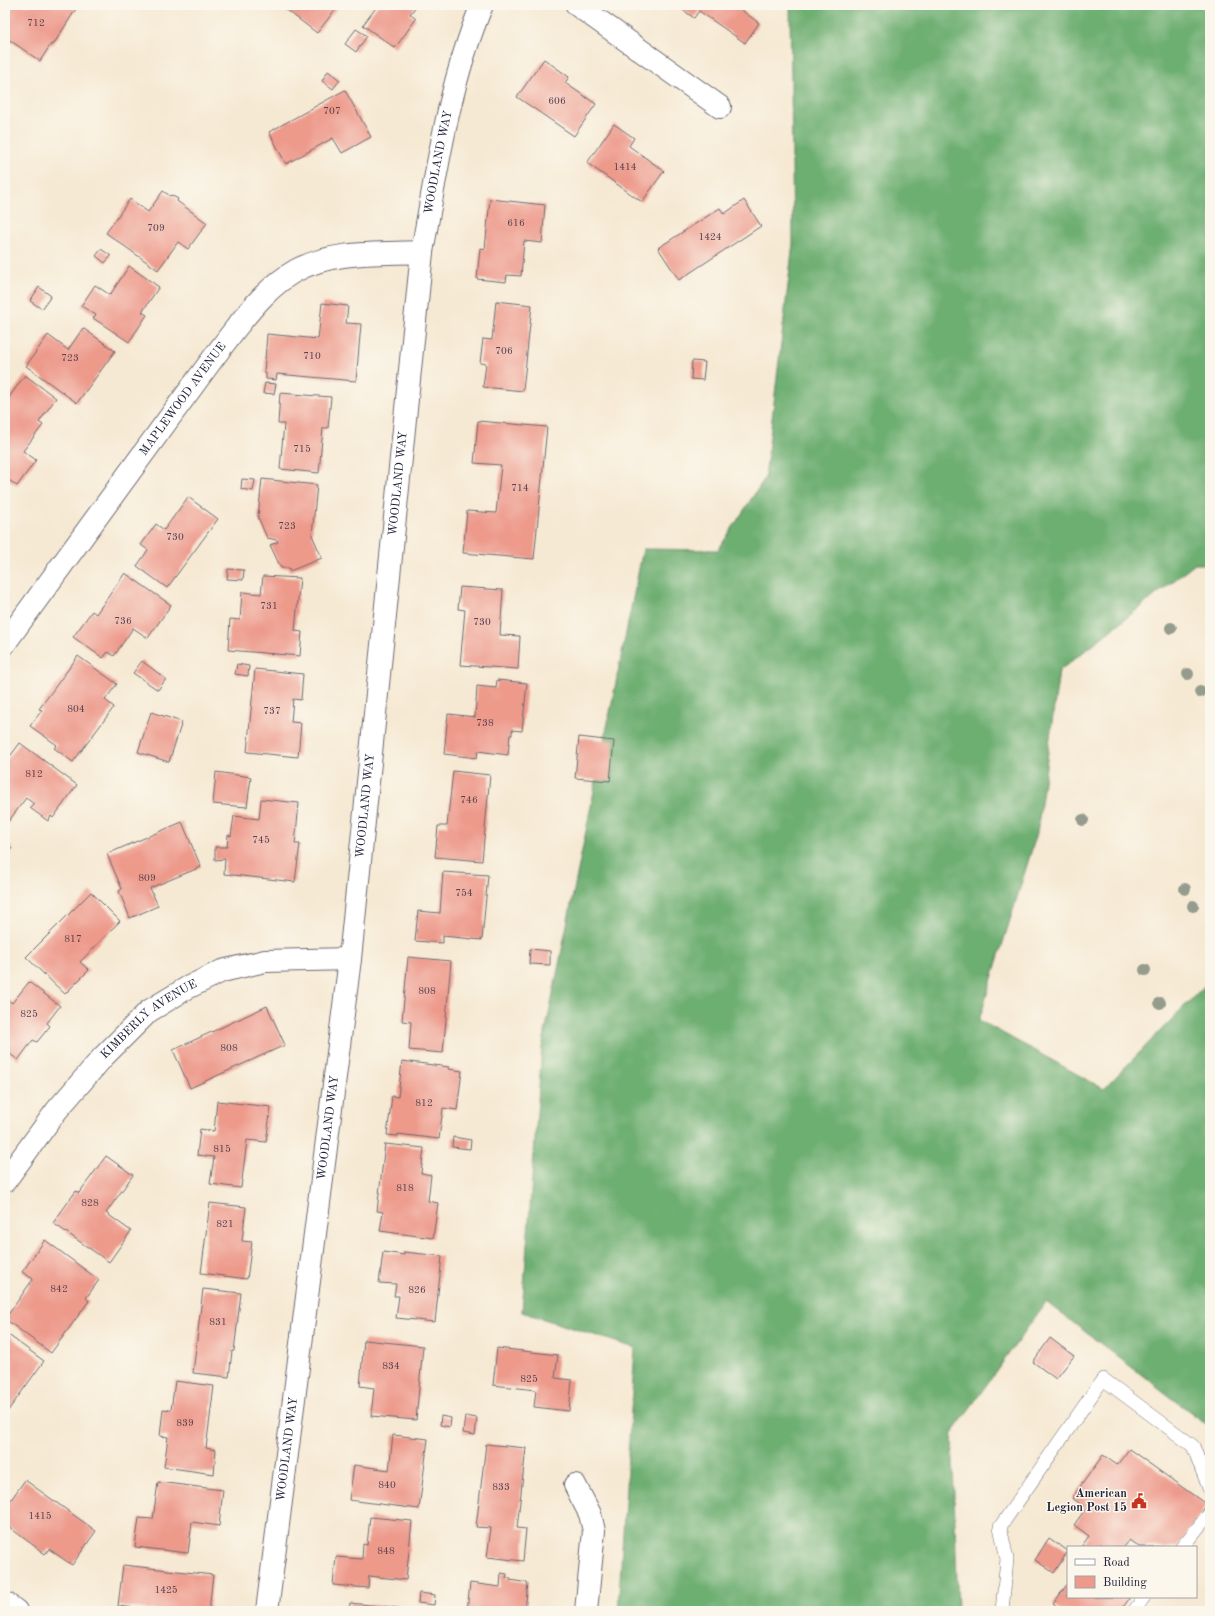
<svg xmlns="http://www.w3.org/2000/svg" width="1215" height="1616" font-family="'Old Standard TT',serif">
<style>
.forest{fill:#6dae71;stroke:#486856}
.building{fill:#ed9a8b}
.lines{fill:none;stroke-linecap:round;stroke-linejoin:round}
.lane-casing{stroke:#6c6870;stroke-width:14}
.street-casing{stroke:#6c6870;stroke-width:24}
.lane{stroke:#fff;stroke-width:13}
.street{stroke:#fff;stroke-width:22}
.tree{fill:#959c8d}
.labels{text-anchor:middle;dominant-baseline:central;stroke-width:3;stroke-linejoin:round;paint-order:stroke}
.number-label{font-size:10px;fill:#55404f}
.street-label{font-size:12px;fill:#22223b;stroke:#fbf7ec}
.poi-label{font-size:12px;font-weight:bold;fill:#22223b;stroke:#fbf7ec;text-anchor:end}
</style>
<rect width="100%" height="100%" fill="#fbf7ec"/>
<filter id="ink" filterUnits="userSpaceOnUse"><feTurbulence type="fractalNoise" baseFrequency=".025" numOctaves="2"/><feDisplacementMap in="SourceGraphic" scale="8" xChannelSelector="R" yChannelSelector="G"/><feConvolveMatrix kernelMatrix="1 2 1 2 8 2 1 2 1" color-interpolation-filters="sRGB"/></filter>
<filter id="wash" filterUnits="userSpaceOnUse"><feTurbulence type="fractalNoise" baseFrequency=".012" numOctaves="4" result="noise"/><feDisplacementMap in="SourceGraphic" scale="16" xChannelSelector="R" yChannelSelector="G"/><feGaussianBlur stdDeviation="0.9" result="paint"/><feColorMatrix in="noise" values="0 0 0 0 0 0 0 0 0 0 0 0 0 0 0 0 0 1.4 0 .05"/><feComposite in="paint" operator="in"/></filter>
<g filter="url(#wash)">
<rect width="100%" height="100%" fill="#f6e9d3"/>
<polygon class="forest" points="790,5 1210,5 1210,564 1195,564 1059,671 1037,833 979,1020 1104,1089 1210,980 1210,1427 1046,1302 952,1433 958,1611 618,1611 635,1348 522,1312 542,1048 643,549 718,550 765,478 793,243"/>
<g id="blocks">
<g class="building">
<polygon points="5,5 76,5 74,8 76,9 53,45 51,44 40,61 5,37"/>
<polygon points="280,5 339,5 317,33"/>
<polygon points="378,5 417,5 410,14 416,19 395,48 363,25"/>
<polygon points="676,5 742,5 740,9 759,23 745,43 699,11 694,18"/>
<polygon points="356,29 367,36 356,52 345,44"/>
<polygon points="544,59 569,77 565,83 596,104 574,136 517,97"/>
<polygon points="328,71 340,80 333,89 322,81"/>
<polygon points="345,90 371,137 342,153 333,138 286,164 269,132"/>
<polygon points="614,124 634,138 629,146 664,171 642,202 587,163"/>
<polygon points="163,191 170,196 171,195 178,199 177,201 207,223 188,249 178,242 158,270 106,233 130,199 148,212"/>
<polygon points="490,199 545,205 542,243 524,241 521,276 507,275 506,282 477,279 480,248 485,249"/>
<polygon points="744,200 761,226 679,280 658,248 720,208 724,214"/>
<polygon points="101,249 111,256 105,263 96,256"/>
<polygon points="129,266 159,287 142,312 147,315 129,342 93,318 96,315 81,306 95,285 110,295"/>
<polygon points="39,287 51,296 42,309 30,301"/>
<polygon points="496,301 532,305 523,391 483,387 486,364 480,363 483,339 492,340"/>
<polygon points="322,303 348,306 346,323 361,324 356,381 277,374 276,380 266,379 266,373 264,373 267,334 318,339"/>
<polygon points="83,328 115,351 77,403 26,366 48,335 68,350"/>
<polygon points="692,361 705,362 703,380 691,379"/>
<polygon points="25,375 56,398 39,422 43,425 23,451 36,460 17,486 5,477 5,403"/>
<polygon points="265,383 276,384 274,394 263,393"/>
<polygon points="280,393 331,397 328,428 323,428 319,473 280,469 284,424 278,424"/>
<polygon points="478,421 547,427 534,559 463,553 467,511 496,513 501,465 474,463"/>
<polygon points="242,479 255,480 253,491 241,489"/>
<polygon points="262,479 317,485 312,535 322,558 290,571 289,568 281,568 270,545 278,542 277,540 267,538 258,517"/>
<polygon points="188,497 218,519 167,588 137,566 148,550 141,545 156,524 164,530"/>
<polygon points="228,569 244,570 243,580 227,579"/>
<polygon points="125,573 171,605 148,638 133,628 114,656 108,652 103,658 73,637 92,611 96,614"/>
<polygon points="263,576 300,578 295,631 302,632 300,656 228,650 230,619 240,620 242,592 261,594"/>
<polygon points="460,587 503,590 500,635 520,636 518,669 460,665 465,610 458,609"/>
<polygon points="78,656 117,684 105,700 114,707 73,762 54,748 57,745 30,726 42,710 39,709"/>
<polygon points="142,661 166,679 158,690 133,673"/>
<polygon points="237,664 249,666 248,676 235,674"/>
<polygon points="255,669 303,674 301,700 293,699 291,722 301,723 298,757 247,752"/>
<polygon points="497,680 527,683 522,731 512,730 512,735 510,735 508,755 478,751 477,758 444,754 448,714 475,717 477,686 496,688"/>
<polygon points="151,712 182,722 169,762 138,752"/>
<polygon points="579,737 614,741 610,781 575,778"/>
<polygon points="20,743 77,785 53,818 51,816 48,821 30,808 34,804 26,798 5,826 5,763"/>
<polygon points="453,771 490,775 482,861 435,857 438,826 447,826"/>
<polygon points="216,772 251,777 247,807 213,804"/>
<polygon points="261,799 299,803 295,844 300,844 295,882 224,874 225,859 215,860 215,847 227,847 228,835 231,836 234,816 259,819"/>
<polygon points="182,822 201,867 150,888 158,906 130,918 119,891 122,889 107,854"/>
<polygon points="5,843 12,848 5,858"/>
<polygon points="443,872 488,875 482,940 443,936 443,943 415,941 418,911 440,913"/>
<polygon points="91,892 120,921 80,962 89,970 65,994 26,957"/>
<polygon points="530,949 550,951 550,965 529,964"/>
<polygon points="408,957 451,961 443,1053 409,1050 411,1022 402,1021"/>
<polygon points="29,982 60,1006 47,1023 50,1026 37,1042 33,1040 18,1060 5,1050 5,997 12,1003"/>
<polygon points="267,1006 285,1045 190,1088 173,1050"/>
<polygon points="402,1061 449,1067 448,1069 462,1071 457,1110 443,1108 439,1139 398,1134 398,1136 387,1135 392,1096 398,1097"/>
<polygon points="217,1101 271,1107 266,1142 247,1140 241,1188 210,1184 214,1157 197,1155 200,1129 214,1131"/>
<polygon points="453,1137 471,1140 470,1149 452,1147"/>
<polygon points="385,1144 424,1148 421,1173 431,1175 428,1201 438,1203 433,1238 380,1231 383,1212 377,1211"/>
<polygon points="106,1156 133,1175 106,1213 131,1231 109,1262 53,1223 76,1191 79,1193"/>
<polygon points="210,1203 246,1207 242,1241 252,1242 247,1279 201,1273"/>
<polygon points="45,1240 99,1280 86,1298 89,1301 51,1353 5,1319 33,1279 22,1272"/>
<polygon points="383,1252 404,1255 404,1252 442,1256 435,1322 396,1318 399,1296 394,1296 396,1284 379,1283"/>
<polygon points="203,1289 241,1293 234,1351 232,1351 229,1377 193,1373"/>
<polygon points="7,1334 44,1361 7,1412 5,1411 5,1337"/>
<polygon points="1050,1338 1074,1356 1056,1379 1033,1362"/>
<polygon points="364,1340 423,1346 416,1420 371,1416 374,1388 360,1386"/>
<polygon points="497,1348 558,1355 555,1378 572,1380 569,1411 534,1407 536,1390 493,1385"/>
<polygon points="175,1381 214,1386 206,1448 216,1450 214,1474 164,1467 168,1437 160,1436 163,1409 171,1410"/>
<polygon points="441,1416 451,1418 450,1427 440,1425"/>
<polygon points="465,1416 477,1418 475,1435 463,1433"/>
<polygon points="393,1435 428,1439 419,1509 349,1500 354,1465 389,1470"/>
<polygon points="486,1444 526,1448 517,1528 526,1529 523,1561 487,1557 491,1528 476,1527"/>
<polygon points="1129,1449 1207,1505 1177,1547 1139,1547 1129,1540 1123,1547 1105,1547 1100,1544 1098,1547 1081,1547 1089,1536 1074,1525 1086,1508 1072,1498 1103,1455 1117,1465"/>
<polygon points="25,1480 96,1531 72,1565 49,1549 45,1554 5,1524 5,1508"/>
<polygon points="158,1482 223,1490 219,1526 192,1522 188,1553 135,1547 139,1518 153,1519"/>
<polygon points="370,1517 412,1521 406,1580 369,1576 368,1588 333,1585 336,1557 362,1559 363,1544 367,1545"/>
<polygon points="1049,1538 1068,1551 1054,1573 1035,1560"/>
<polygon points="123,1565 213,1575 209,1611 159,1611 118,1606"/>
<polygon points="501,1573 507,1574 506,1578 511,1578 510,1580 528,1583 525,1611 500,1609 500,1611 467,1611 470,1583 500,1587"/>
<polygon points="1068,1583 1068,1597 1127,1597 1129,1599 1121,1610 1118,1608 1116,1611 1062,1611 1053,1604"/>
<polygon points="419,1593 435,1595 434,1605 418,1603"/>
<polygon points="350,1603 399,1608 398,1611 349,1611"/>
</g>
</g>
</g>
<g filter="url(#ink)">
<use href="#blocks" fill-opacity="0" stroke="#6c6870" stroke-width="1"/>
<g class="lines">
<g class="lane-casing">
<g id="lane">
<polyline points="1182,1547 1210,1513"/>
<polyline points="1002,1611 1007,1559 1000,1527 1103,1379 1193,1446 1210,1491"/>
<polyline points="1134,1611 1144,1597"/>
</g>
</g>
<g class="street-casing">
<g id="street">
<polyline points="577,5 720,107"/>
<path id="s1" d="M5,643C62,566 118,488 175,410C195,383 215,355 236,328C253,306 271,285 295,271C333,250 380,254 422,252"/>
<path id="s2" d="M5,1181L57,1110L103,1057L149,1011L187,988L222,971L265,961L350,959"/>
<polyline points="575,1485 590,1514 594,1531 586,1611"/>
<polyline points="5,1603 16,1611"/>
<path id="s3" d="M267,1611L350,959L422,252C437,169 449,83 482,5"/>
</g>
</g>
<use href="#lane" class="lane"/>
<use href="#street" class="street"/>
</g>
<g class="tree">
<circle cx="1171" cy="628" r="6"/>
<circle cx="1188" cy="674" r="6"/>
<circle cx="1200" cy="692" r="6"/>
<circle cx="1083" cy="820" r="6"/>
<circle cx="1185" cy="889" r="6"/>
<circle cx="1193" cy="906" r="6"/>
<circle cx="1145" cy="970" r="6"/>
<circle cx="1160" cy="1003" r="6"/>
</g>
</g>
<defs>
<g id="civic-bare" transform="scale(1.2)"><path d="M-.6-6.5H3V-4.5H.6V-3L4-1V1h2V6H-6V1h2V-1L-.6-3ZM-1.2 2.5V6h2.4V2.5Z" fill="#c8321e" stroke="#fbf7ec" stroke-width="2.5" paint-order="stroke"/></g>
</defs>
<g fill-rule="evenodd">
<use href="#civic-bare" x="1139" y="1501"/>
</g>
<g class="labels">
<g class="number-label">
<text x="36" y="23">712</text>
<text x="557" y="101">606</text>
<text x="332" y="111">707</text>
<text x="625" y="167">1414</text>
<text x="516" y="223">616</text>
<text x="156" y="228">709</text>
<text x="710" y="237">1424</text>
<text x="504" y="351">706</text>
<text x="312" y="356">710</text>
<text x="70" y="358">723</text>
<text x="302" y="449">715</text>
<text x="520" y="488">714</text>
<text x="287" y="526">723</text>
<text x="175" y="537">730</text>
<text x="269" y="606">731</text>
<text x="123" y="621">736</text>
<text x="482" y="622">730</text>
<text x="76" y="709">804</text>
<text x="272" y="711">737</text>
<text x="485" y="723">738</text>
<text x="34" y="774">812</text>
<text x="469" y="800">746</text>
<text x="261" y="840">745</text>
<text x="147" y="878">809</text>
<text x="464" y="893">754</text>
<text x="73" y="939">817</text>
<text x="427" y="991">808</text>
<text x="29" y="1014">825</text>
<text x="229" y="1048">808</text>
<text x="424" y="1103">812</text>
<text x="222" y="1149">815</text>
<text x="405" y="1188">818</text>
<text x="90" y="1203">828</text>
<text x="225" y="1224">821</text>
<text x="59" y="1289">842</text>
<text x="417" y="1290">826</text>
<text x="218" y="1322">831</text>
<text x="391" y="1366">834</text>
<text x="529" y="1379">825</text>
<text x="185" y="1423">839</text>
<text x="387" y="1485">840</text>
<text x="501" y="1487">833</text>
<text x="40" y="1516">1415</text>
<text x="386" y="1551">848</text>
<text x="166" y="1590">1425</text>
</g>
<g class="street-label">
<text stroke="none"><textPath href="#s3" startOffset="1459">WOODLAND WAY</textPath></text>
<text stroke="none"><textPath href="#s1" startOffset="302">MAPLEWOOD AVENUE</textPath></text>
<text stroke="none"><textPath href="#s3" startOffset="1135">WOODLAND WAY</textPath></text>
<text stroke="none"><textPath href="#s3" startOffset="811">WOODLAND WAY</textPath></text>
<text stroke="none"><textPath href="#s2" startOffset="218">KIMBERLY AVENUE</textPath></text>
<text stroke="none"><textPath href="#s3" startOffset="487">WOODLAND WAY</textPath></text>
<text stroke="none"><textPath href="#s3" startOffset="163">WOODLAND WAY</textPath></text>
</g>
<g class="poi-label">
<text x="1127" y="1494">American<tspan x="1127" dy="14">Legion Post 15</tspan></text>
</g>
</g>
<rect width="1215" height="1616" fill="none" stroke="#fbf7ec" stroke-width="20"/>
<rect x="1067" y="1546" width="130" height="52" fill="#fbf7ec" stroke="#a4a2a5"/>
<rect x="1075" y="1559" width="20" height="6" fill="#ffffff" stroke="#a4a2a5"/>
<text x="1103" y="1566" font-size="12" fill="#22223b">Road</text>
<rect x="1075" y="1576" width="20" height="12" fill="#ed9a8b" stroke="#a4a2a5"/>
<text x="1103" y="1586" font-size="12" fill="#22223b">Building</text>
</svg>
